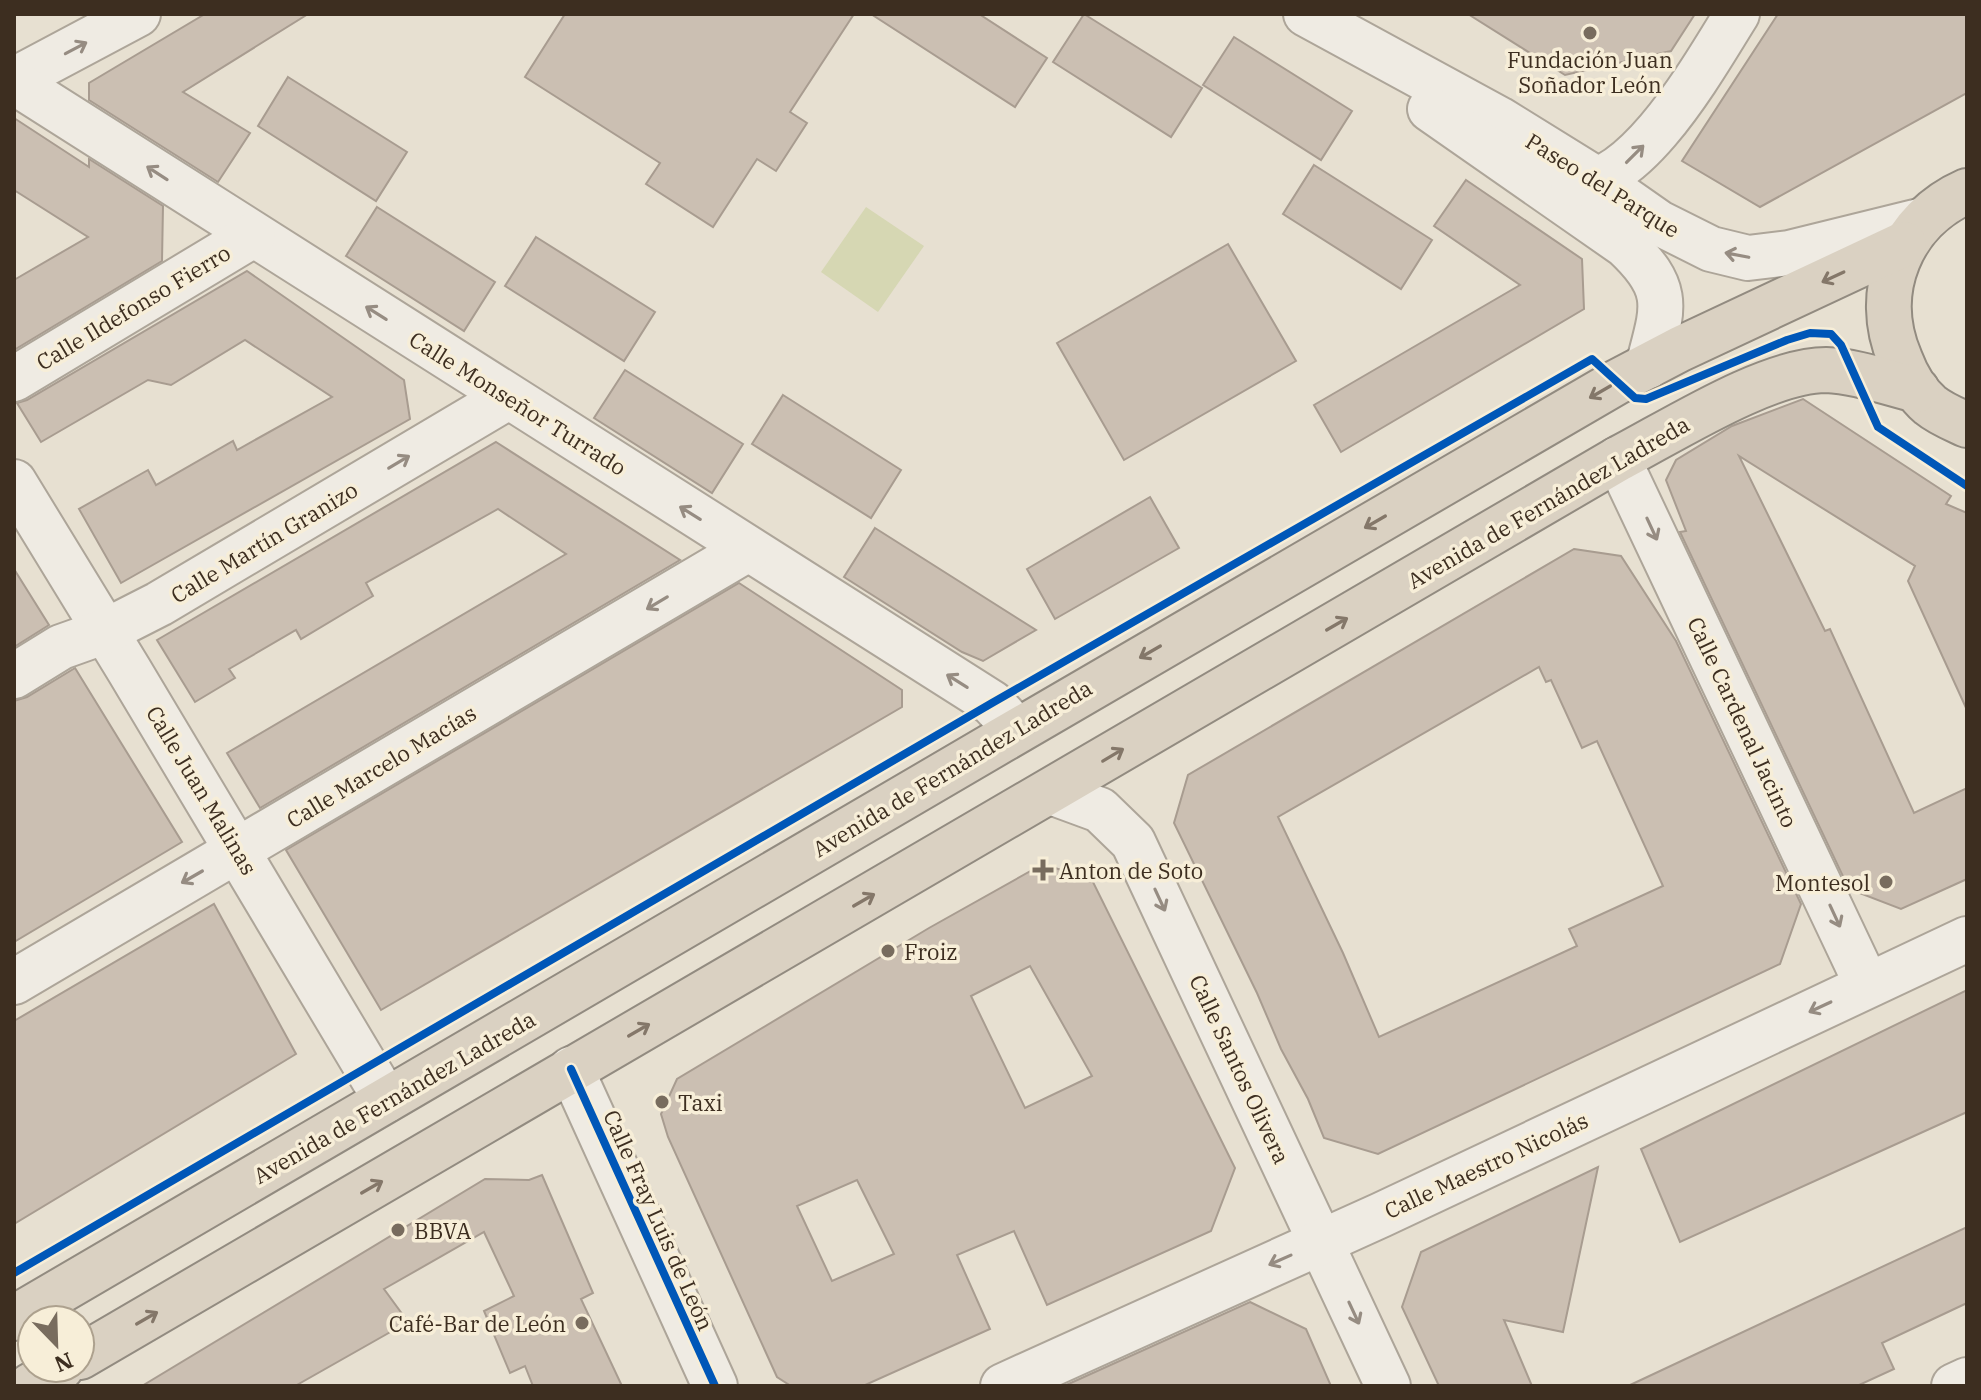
<svg xmlns="http://www.w3.org/2000/svg" width="1981" height="1400" font-family="'IBM Plex Serif',serif">
<style>
.green{fill:#d6d7b3}
.building{fill:#cbbfb2;stroke:#a89c90;stroke-width:2;fill-rule:evenodd}
.lines{fill:none;stroke-linecap:round;stroke-linejoin:round}
.minor-casing{stroke:#ada599;stroke-width:48}
.highway-casing{stroke:#928b80;stroke-width:48}
.minor{stroke:#efebe3;stroke-width:44}
.highway{stroke:#dad1c2;stroke-width:44}
.cycleway-casing{stroke:#f7eed8;stroke-width:13}
.cycleway{stroke:#0057b8;stroke-width:8}
.oneway{stroke:#968c82}
.oneway2{stroke:#847769}
.poi-dot{fill:#786c5e;stroke:#f7eed8;stroke-width:3}
.labels{text-anchor:middle;dominant-baseline:central;stroke-width:7;stroke-linejoin:round;paint-order:stroke}
.poi-label{font-size:22px;fill:#3d2e20;stroke:#f7eed8;text-anchor:start}
.street-label{font-size:22px;fill:#3d2e20;stroke:#f7eed8}
</style>
<rect width="100%" height="100%" fill="#e7e0d1"/>
<polygon class="green" points="866,207 924,246 878,312 821,272"/>
<g class="building">
<polygon points="205,14 308,14 183,92 250,133 218,182 89,100 89,83"/>
<polygon points="565,14 854,14 790,112 807,123 776,171 757,159 713,227 646,184 660,163 525,77"/>
<polygon points="871,14 979,14 1047,58 1015,107"/>
<polygon points="1084,14 1202,88 1171,137 1053,62"/>
<polygon points="1468,14 1695,14 1671,51 1565,75"/>
<polygon points="1778,14 1967,14 1967,93 1760,207 1682,161"/>
<polygon points="1234,37 1352,111 1321,160 1203,85"/>
<polygon points="288,77 407,152 376,201 258,126"/>
<polygon points="14,118 89,167 89,159 163,206 162,261 14,350 14,280 88,237 14,190"/>
<polygon points="1314,165 1432,240 1401,289 1283,214"/>
<polygon points="1466,180 1582,259 1584,309 1341,452 1314,405 1520,285 1434,226"/>
<polygon points="377,207 495,282 464,331 346,256"/>
<polygon points="536,237 655,312 624,361 505,286"/>
<polygon points="1228,244 1296,361 1124,460 1057,343"/>
<polygon points="247,271 404,380 410,419 121,583 79,509 148,470 156,485 233,441 237,450 332,397 245,340 171,385 148,380 41,442 17,403 27,400"/>
<polygon points="625,370 743,444 712,493 594,418"/>
<polygon points="783,395 901,470 871,518 752,444"/>
<polygon points="1803,399 1951,496 1946,504 1967,513 1967,710 1908,581 1915,566 1739,456 1825,631 1830,629 1914,813 1967,788 1967,879 1901,909 1849,889 1680,532 1686,531 1666,480 1676,460 1732,426"/>
<polygon points="496,442 680,560 260,808 227,753 566,554 498,509 366,583 373,596 301,639 296,630 229,669 235,678 195,702 157,640"/>
<polygon points="1150,497 1179,548 1055,619 1027,569"/>
<polygon points="875,528 1036,630 983,661 962,652 844,577"/>
<path d="M1574,549L1621,556L1676,641L1801,904L1780,964L1378,1154L1324,1138L1308,1099L1281,1049L1257,993L1174,823L1188,775ZM1539,667L1546,682L1551,680L1582,748L1597,741L1663,886L1569,929L1577,946L1379,1037L1343,953L1278,817Z"/>
<polygon points="14,569 49,625 14,647"/>
<polygon points="739,583 902,690 902,707 381,1010 286,850"/>
<polygon points="75,668 182,842 14,942 14,701 27,697"/>
<path d="M1043,864L1092,880L1235,1168L1211,1231L1047,1305L1014,1231L957,1255L990,1329L863,1386H791L777,1377L668,1137L661,1114L677,1079L929,928ZM1030,966L1092,1076L1025,1108L971,996ZM857,1180L894,1254L832,1281L797,1206Z"/>
<polygon points="214,904 296,1054 14,1224 14,1021"/>
<polygon points="1967,990 1967,1112 1680,1242 1641,1149"/>
<polygon points="1598,1167 1563,1332 1504,1320 1532,1386 1439,1386 1402,1307 1421,1252"/>
<polygon points="542,1175 593,1293 581,1299 622,1386 533,1386 525,1366 510,1373 484,1311 514,1296 484,1232 384,1289 408,1322 295,1386 142,1386 485,1179 529,1180"/>
<polygon points="1967,1227 1967,1303 1882,1343 1894,1369 1857,1386 1628,1386"/>
<polygon points="1250,1302 1306,1329 1331,1386 1064,1386"/>
</g>
<g class="lines">
<g class="minor-casing">
<g id="minor">
<polyline points="1306,14 1499,119 1599,181 1659,223 1711,249 1748,258 1789,253 1923,220"/>
<polyline points="14,80 138,14"/>
<polyline points="14,82 992,703 1017,730"/>
<path d="M1430,109L1625,245C1673,290 1663,308 1648,366"/>
<path d="M1573,184C1638,187 1706,63 1737,14"/>
<polyline points="14,379 253,235"/>
<polyline points="1618,459 1867,985"/>
<polyline points="14,482 129,670 386,1100"/>
<polyline points="14,676 61,647 106,631 159,604 508,397"/>
<polyline points="1051,792 1100,810 1133,842 1388,1386"/>
<polyline points="14,982 748,549"/>
<polyline points="571,1069 715,1386"/>
<polyline points="1003,1386 1381,1215 1967,939"/>
<polyline points="1954,1386 1967,1380"/>
</g>
</g>
<g class="highway-casing">
<g id="highway">
<path d="M1967,191C1901,220 1871,291 1900,359C1906,375 1916,393 1930,405C1941,414 1954,419 1967,425"/>
<path d="M14,1318C549,1008 1081,691 1617,382L1680,349L1904,244"/>
<path d="M80,1357L1618,459C1672,431 1767,370 1826,370C1856,371 1888,383 1917,390"/>
<polyline points="30,1386 61,1368"/>
</g>
</g>
<use href="#minor" class="minor"/>
<use href="#highway" class="highway"/>
<g class="cycleway-casing">
<g id="cycleway">
<polyline points="571,1069 715,1386"/>
<polyline points="14,1273 992,703 1592,359 1635,398 1646,399 1787,340 1810,333 1831,334 1841,345 1878,427 1967,486"/>
</g>
</g>
<use href="#cycleway" class="cycleway"/>
</g>
<defs><path id="oneway-shaft" d="M-6 0H5M1.5-3L5.5 0L1.5 3" fill="none" stroke-width="1.6" stroke-linecap="round" stroke-linejoin="round" transform="scale(2)"/></defs>
<g class="oneway">
<use href="#oneway-shaft" transform="translate(76 48) rotate(-28)"/>
<use href="#oneway-shaft" transform="translate(1635 154) rotate(-45)"/>
<use href="#oneway-shaft" transform="translate(157 173) rotate(-147)"/>
<use href="#oneway-shaft" transform="translate(1737 255) rotate(-169)"/>
<use href="#oneway-shaft" transform="translate(376 313) rotate(-148)"/>
<use href="#oneway-shaft" transform="translate(399 462) rotate(-31)"/>
<use href="#oneway-shaft" transform="translate(690 513) rotate(-148)"/>
<use href="#oneway-shaft" transform="translate(1652 529) rotate(65)"/>
<use href="#oneway-shaft" transform="translate(657 603) rotate(149)"/>
<use href="#oneway-shaft" transform="translate(957 681) rotate(-148)"/>
<use href="#oneway-shaft" transform="translate(192 877) rotate(150)"/>
<use href="#oneway-shaft" transform="translate(1160 900) rotate(65)"/>
<use href="#oneway-shaft" transform="translate(1835 916) rotate(65)"/>
<use href="#oneway-shaft" transform="translate(1820 1007) rotate(155)"/>
<use href="#oneway-shaft" transform="translate(1280 1260) rotate(156)"/>
<use href="#oneway-shaft" transform="translate(1354 1313) rotate(65)"/>
</g>
<g class="oneway2">
<use href="#oneway-shaft" transform="translate(1833 277) rotate(155)"/>
<use href="#oneway-shaft" transform="translate(1600 392) rotate(150)"/>
<use href="#oneway-shaft" transform="translate(1375 522) rotate(150)"/>
<use href="#oneway-shaft" transform="translate(1337 624) rotate(-30)"/>
<use href="#oneway-shaft" transform="translate(1150 652) rotate(150)"/>
<use href="#oneway-shaft" transform="translate(1113 755) rotate(-31)"/>
<use href="#oneway-shaft" transform="translate(864 900) rotate(-30)"/>
<use href="#oneway-shaft" transform="translate(639 1030) rotate(-30)"/>
<use href="#oneway-shaft" transform="translate(372 1187) rotate(-30)"/>
<use href="#oneway-shaft" transform="translate(147 1318) rotate(-30)"/>
</g>
<g class="poi-dot">
<circle cx="1590" cy="33" r="8"/>
<path d="M1039 858h8v8h8v8h-8v8h-8v-8h-8v-8h8z"/>
<circle cx="1886" cy="882" r="8"/>
<circle cx="888" cy="951" r="8"/>
<circle cx="662" cy="1102" r="8"/>
<circle cx="398" cy="1230" r="8"/>
<circle cx="582" cy="1323" r="8"/>
</g>
<g class="labels">
<g class="poi-label">
<text x="1590" y="59" text-anchor="middle">Fundación Juan<tspan x="1590" dy="25">Soñador León</tspan></text>
<text x="1059" y="870">Anton de Soto</text>
<text x="1870" y="882" text-anchor="end">Montesol</text>
<text x="904" y="951">Froiz</text>
<text x="678" y="1102">Taxi</text>
<text x="414" y="1230">BBVA</text>
<text x="566" y="1323" text-anchor="end">Café-Bar de León</text>
</g>
<g class="street-label">
<text transform="translate(1603 185) rotate(32)">Paseo del Parque</text>
<text transform="translate(133 307) rotate(-31)">Calle Ildefonso Fierro</text>
<text transform="translate(518 403) rotate(32)">Calle Monseñor Turrado</text>
<text transform="translate(1548 502) rotate(-30)">Avenida de Fernández Ladreda</text>
<text transform="translate(264 542) rotate(-31)">Calle Martín Granizo</text>
<text transform="translate(1743 722) rotate(65)">Calle Cardenal Jacinto</text>
<text transform="translate(381 766) rotate(-31)">Calle Marcelo Macías</text>
<text transform="translate(952 768) rotate(-31)">Avenida de Fernández Ladreda</text>
<text transform="translate(202 790) rotate(59)">Calle Juan Malinas</text>
<text transform="translate(1240 1069) rotate(65)">Calle Santos Olivera</text>
<text transform="translate(394 1097) rotate(-30)">Avenida de Fernández Ladreda</text>
<text transform="translate(1486 1165) rotate(-25)">Calle Maestro Nicolás</text>
<text transform="translate(659 1220) rotate(66)">Calle Fray Luis de León</text>
</g>
</g>
<rect width="1981" height="1400" fill="none" stroke="#3d2e20" stroke-width="32"/>
<g transform="translate(56 1344) rotate(157)"><circle r="38" fill="#f7eed8" stroke="#ada18e" stroke-width="2"/>
<path d="M0-6L14 30L0 20L-14 30Z" fill="#786c5e"/>
<text y="-12" font-size="22" font-weight="bold" text-anchor="middle" fill="#3d2e20">N</text>
</g>
</svg>
